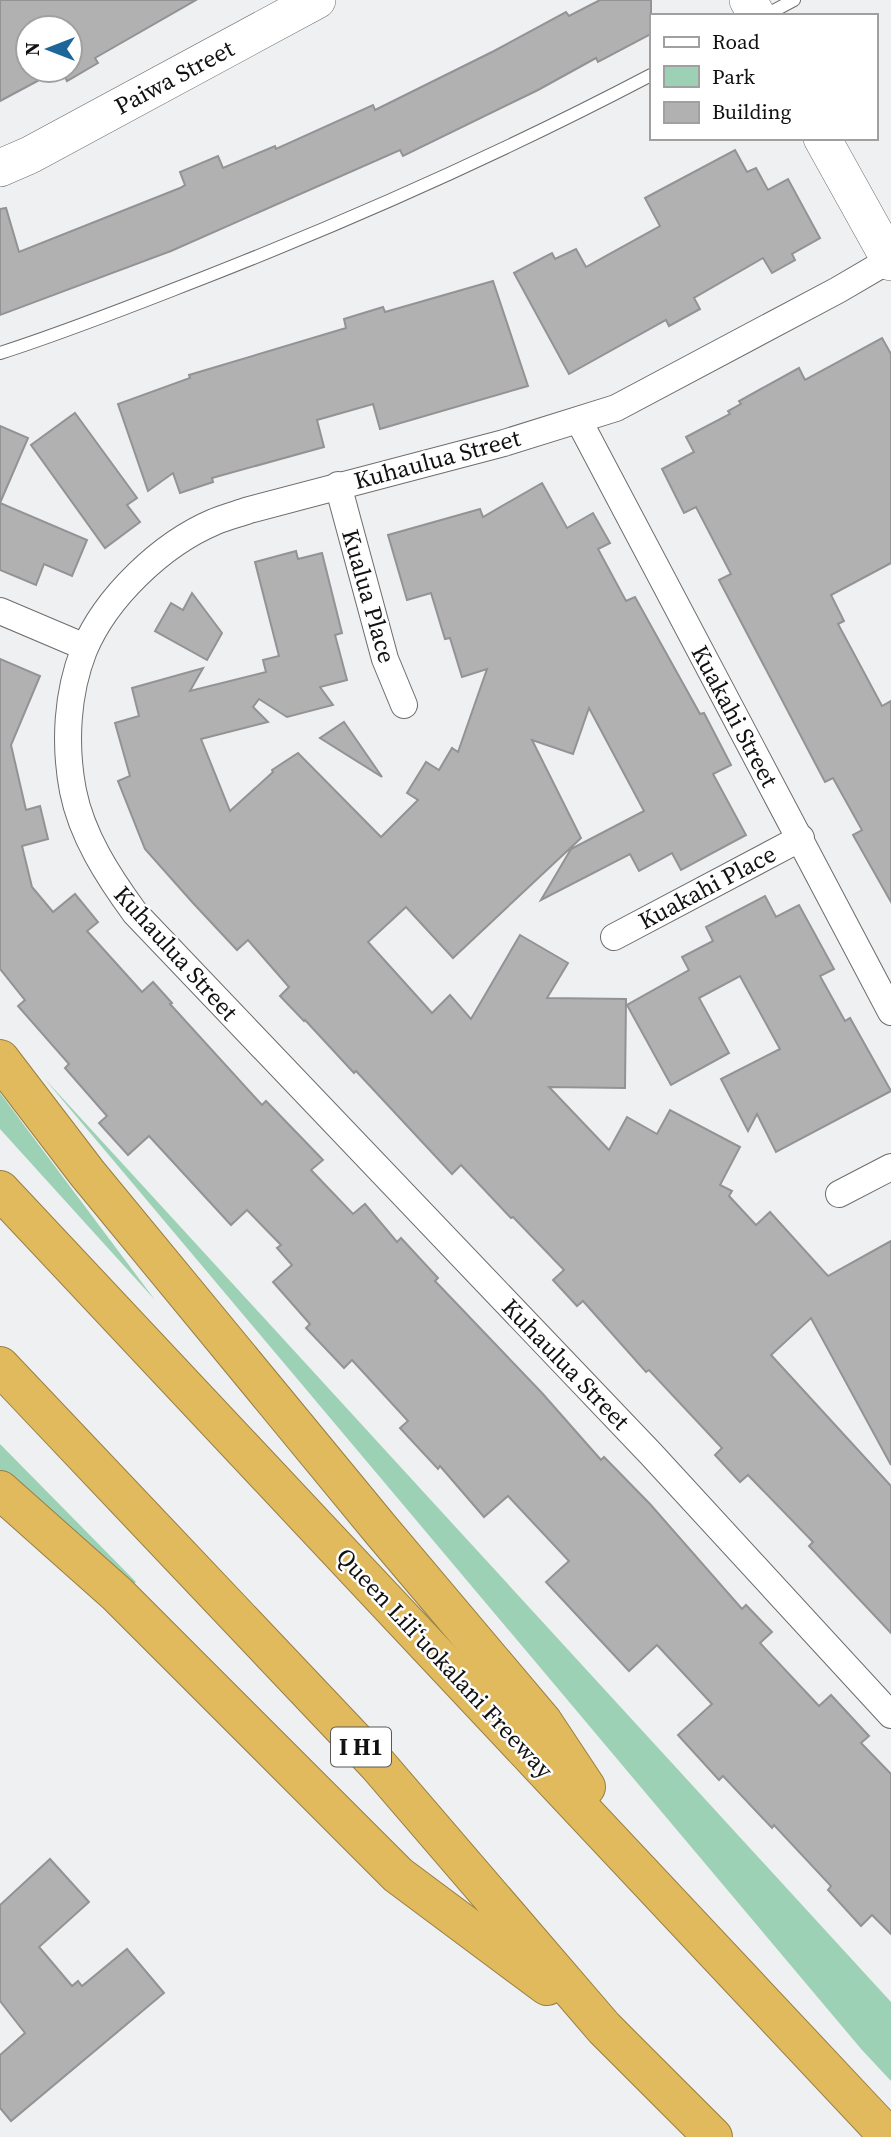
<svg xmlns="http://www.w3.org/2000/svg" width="891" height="2137" font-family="'Source Serif 4',serif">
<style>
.green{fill:#9cd1b5}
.building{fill:#b1b1b2;stroke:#939294;stroke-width:2}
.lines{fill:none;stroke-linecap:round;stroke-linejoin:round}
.lane-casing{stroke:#6d6d6e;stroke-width:14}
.street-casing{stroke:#6d6d6e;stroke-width:28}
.secondary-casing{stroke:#6d6d6e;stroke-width:38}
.highway-casing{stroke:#987f43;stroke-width:40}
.lane{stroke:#fff;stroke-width:12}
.street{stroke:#fff;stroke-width:26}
.secondary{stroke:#fff;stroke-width:37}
.highway{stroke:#e1ba5d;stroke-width:38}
.labels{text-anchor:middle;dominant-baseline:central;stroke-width:5;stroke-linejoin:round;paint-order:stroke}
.shield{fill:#fff;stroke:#585859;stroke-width:2}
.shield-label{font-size:23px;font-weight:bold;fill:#111112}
.street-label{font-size:24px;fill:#111112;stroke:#fff}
</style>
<rect width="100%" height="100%" fill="#eff0f1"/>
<g class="green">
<polygon points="44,1078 891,2002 891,2081 862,2050"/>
<polygon points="0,1093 155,1300 0,1129"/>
<polygon points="0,1444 136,1582 129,1588 0,1479"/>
</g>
<g class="building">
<polygon points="0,0 196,0 95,58 98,63 67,81 61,70 70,70 70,28 28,28 28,70 58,70 0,101"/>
<polygon points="600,0 651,0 651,34 598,62 596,58 538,90 403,156 400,150 171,251 0,315 0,209 6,208 19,252 180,188 185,185 180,172 218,156 223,168 275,146 276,149 373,105 375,110 494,51 566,12 569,16"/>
<polygon points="735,150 747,172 756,168 768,190 788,179 820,238 792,254 795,260 772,273 763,258 694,298 700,309 669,326 666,320 569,374 514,273 552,253 555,259 576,249 586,267 660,226 645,198"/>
<polygon points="493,281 528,386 380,429 373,404 317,420 324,447 212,478 213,482 180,493 173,473 148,491 118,404 190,378 189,375 346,328 344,319 383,307 385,312"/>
<polygon points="882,338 891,354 891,563 831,595 844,621 838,624 882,706 891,701 891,902 853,835 862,830 833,778 825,782 719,580 731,574 696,507 684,513 662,469 694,452 686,437 730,414 728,411 741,404 739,401 799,368 805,380"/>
<polygon points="75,413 137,498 127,505 140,522 105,548 31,445"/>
<polygon points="0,426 28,438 0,503 87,540 72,576 44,564 36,585 0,570"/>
<polygon points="542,483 567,528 593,513 610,543 598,549 626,601 635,597 700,714 704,713 731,765 713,774 746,835 681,870 672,853 639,871 630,854 541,900 571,849 644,811 589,708 573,754 532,740 581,838 453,958 406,907 368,942 432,1013 450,995 471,1019 520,935 568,963 547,998 626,999 625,1088 549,1087 609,1150 627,1117 657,1134 670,1110 740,1147 720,1185 732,1191 729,1196 756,1225 770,1212 828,1276 891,1241 891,1465 811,1318 771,1355 891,1486 891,1633 809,1546 813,1542 748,1475 740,1482 715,1455 722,1448 649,1370 646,1372 583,1301 577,1306 553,1280 564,1270 513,1217 511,1218 461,1165 452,1174 356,1071 354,1073 305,1020 304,1021 280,996 289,987 248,940 237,950 193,903 145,849 118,781 130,776 115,723 139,716 132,688 203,668 190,691 266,672 263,660 279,656 255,562 296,551 298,559 322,553 342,633 335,635 347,680 320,687 333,705 287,717 259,699 253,707 268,722 201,739 230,811 273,772 272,770 298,753 381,837 418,800 407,793 426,762 439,770 452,748 458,752 487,669 462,677 450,638 445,639 431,593 407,600 388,535 480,509 483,517"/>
<polygon points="192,593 222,633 207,660 155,631 171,603 183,610"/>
<polygon points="0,659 40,676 11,745 26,810 40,806 48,839 22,846 32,887 53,912 75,894 98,922 87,931 142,992 153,982 172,1003 170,1004 262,1105 266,1101 323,1160 311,1170 353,1214 365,1204 397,1242 401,1238 438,1278 435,1281 542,1393 601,1460 604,1457 650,1504 742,1609 746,1605 772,1632 760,1643 819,1706 831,1695 869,1736 861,1743 891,1774 891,1934 872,1915 861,1926 828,1890 831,1886 774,1825 772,1828 723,1776 719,1780 678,1735 712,1704 657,1645 629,1671 546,1582 569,1561 508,1496 484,1517 440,1466 438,1469 400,1428 408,1421 352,1360 344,1368 306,1328 310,1324 273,1282 292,1265 277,1248 281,1245 247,1210 231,1225 149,1136 128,1155 99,1123 107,1116 65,1068 69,1064 18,1006 25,1000 0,969"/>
<polygon points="344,722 382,777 320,738"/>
<polygon points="765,896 776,917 799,905 834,969 820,976 845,1021 850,1018 891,1091 776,1152 757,1114 748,1131 721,1079 780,1049 740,976 699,998 729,1053 671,1085 627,1005 689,970 682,957 713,941 706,927"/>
<polygon points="50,1859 89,1902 39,1947 72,1986 78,1981 82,1986 127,1949 164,1993 11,2121 0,2108 0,2055 25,2033 0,2001 0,1905"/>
</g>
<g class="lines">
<g class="lane-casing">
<g id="lane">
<polyline points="764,16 794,0"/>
<path d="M0,353C69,331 136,304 203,278C356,218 506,151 651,75"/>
</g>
</g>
<g class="street-casing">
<g id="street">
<path d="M891,259L838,290L616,408L504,443L249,510C238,514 225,517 214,522C162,544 106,597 84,650C67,693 64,744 73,791C82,836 108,876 135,913L651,1454L891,1715"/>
<polyline points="579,421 891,1012"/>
<polyline points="338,485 385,659 404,705"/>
<polyline points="0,611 85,647"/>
<polyline points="614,937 801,838"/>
<polyline points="839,1194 891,1167"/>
</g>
</g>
<g class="secondary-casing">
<g id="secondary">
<polyline points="748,0 757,16"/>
<polyline points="822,138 891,262"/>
<polyline points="0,168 30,155 317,0"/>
</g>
</g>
<g class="highway-casing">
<g id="highway">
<polyline points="0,1059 87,1173 381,1530 543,1722 586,1787"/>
<polyline points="0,1190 889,2137"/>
<polyline points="0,1366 378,1765 604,2028 713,2137"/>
<polyline points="0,1490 117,1594 398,1875 547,1986"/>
</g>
</g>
<use href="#lane" class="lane"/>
<use href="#street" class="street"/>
<use href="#secondary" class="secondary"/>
<use href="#highway" class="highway"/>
</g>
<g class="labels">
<rect class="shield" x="331" y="1727.5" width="60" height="39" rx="5"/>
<g class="shield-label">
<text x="361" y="1747">I H1</text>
</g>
<g class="street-label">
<text transform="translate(174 77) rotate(-28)">Paiwa Street</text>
<text transform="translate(437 459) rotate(-15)">Kuhaulua Street</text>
<text transform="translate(369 596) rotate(74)">Kualua Place</text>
<text transform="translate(735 716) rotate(62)">Kuakahi Street</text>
<text transform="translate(707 887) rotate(-28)">Kuakahi Place</text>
<text transform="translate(176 953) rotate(48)">Kuhaulua Street</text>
<text transform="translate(566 1364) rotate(46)">Kuhaulua Street</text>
<text transform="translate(445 1663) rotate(47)">Queen Liliʻuokalani Freeway</text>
</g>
</g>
<rect x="650" y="14" width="228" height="126" fill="#ffffff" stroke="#a0a0a0" stroke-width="2"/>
<rect x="664" y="37" width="35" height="10" fill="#ffffff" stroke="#a0a0a0" stroke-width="2"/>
<text x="712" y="49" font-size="21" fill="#111112">Road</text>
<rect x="664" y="66" width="35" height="21" fill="#9cd1b5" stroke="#a0a0a0" stroke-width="2"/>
<text x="712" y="84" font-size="21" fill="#111112">Park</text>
<rect x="664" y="102" width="35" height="21" fill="#b1b1b2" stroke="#a0a0a0" stroke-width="2"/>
<text x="712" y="119" font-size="21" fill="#111112">Building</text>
<g transform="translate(49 49) rotate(270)"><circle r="33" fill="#ffffff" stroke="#a0a0a0" stroke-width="2"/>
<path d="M0-5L12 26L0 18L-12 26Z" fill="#1e6599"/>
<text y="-10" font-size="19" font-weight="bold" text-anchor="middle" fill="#111112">N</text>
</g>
</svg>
